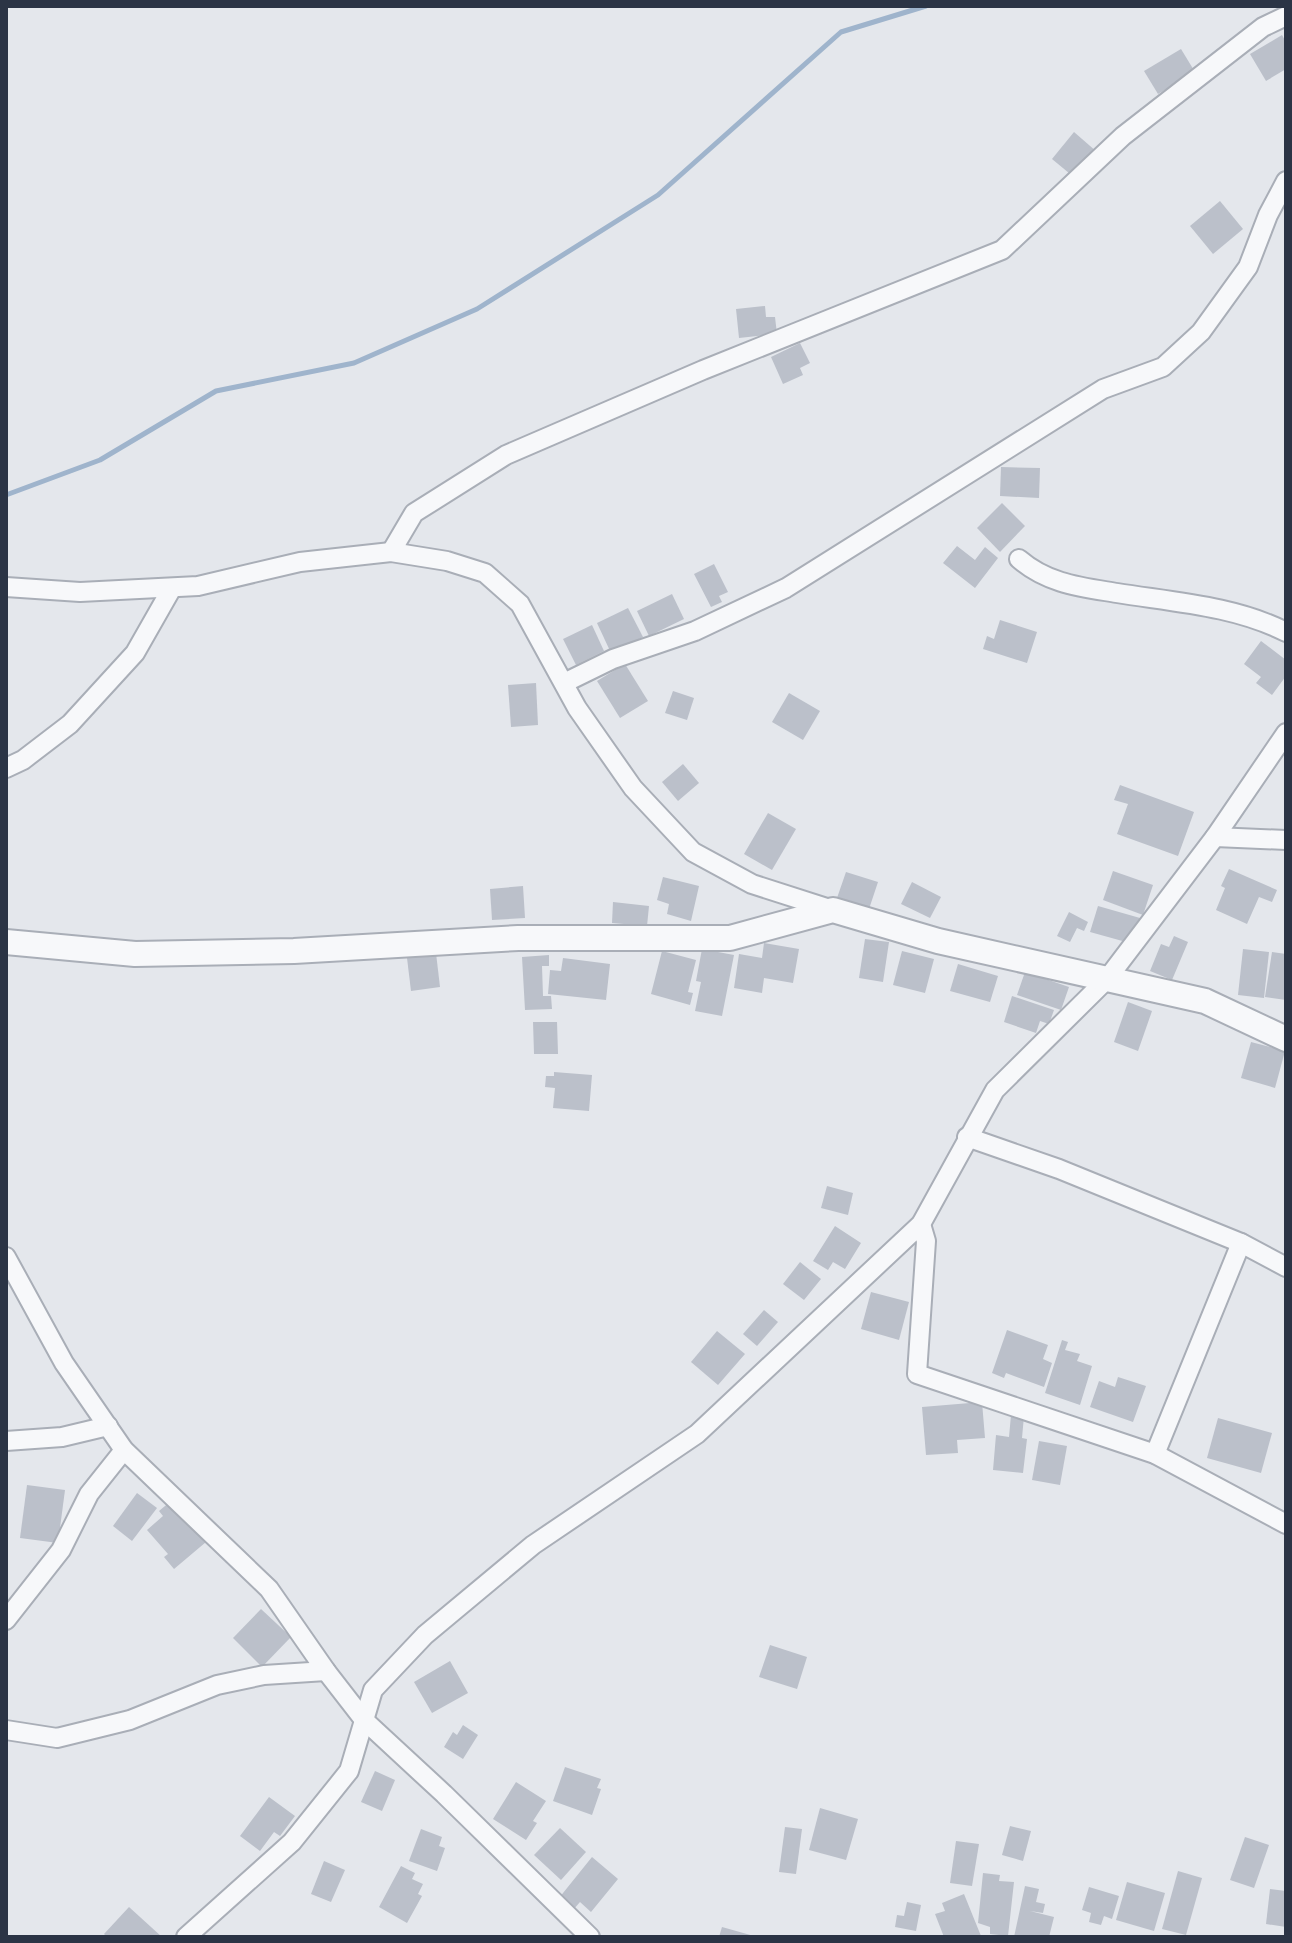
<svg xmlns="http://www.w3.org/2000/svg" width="1292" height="1943" font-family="Overpass,sans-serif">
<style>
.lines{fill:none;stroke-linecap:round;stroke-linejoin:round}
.stream{stroke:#9fb4cc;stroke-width:5}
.building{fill:#bbc0ca}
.minor-casing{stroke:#a9aeb7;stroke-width:22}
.tertiary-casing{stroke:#a9aeb7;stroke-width:28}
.minor{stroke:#f7f8fa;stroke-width:18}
.tertiary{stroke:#f7f8fa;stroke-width:24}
</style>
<rect width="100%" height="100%" fill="#e4e7ec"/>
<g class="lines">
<polyline class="stream" points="6,495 100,460 216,391 354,363 477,309 658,195 841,32 926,6"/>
</g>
<g class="building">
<polygon points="1282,35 1286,42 1286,69 1266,81 1250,54"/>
<polygon points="1181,49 1195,72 1158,94 1144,71"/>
<polygon points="1074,132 1097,152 1075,178 1052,159"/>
<polygon points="1220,201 1243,229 1213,254 1190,226"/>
<polygon points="765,306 766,317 775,317 777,334 739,338 736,309"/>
<polygon points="800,343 810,363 800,368 803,375 783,384 771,357"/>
<polygon points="1001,467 1040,468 1039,498 1000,496"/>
<polygon points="1002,503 1025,526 1000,552 977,528"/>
<polygon points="957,546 975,560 985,547 998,558 975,588 943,563"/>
<polygon points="714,564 728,592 719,596 722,602 711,607 694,574"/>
<polygon points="672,594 684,619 649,636 637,611"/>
<polygon points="628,608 643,637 611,653 597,623"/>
<polygon points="1000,620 1037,632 1027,663 983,649 987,636 994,639"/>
<polygon points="592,625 604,651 576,665 563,639"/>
<polygon points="1261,641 1286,660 1286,676 1272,695 1256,683 1261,677 1244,664"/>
<polygon points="625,664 648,701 620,718 597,681"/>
<polygon points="536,683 538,725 511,727 508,685"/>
<polygon points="673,691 694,698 687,720 665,713"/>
<polygon points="789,693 820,711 803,740 772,722"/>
<polygon points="683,764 699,783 678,801 662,782"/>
<polygon points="1120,785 1194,812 1178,856 1117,834 1128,804 1114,800"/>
<polygon points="768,813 796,829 772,870 744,854"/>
<polygon points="1229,869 1277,890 1272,902 1259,897 1247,924 1216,910 1225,888 1221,886"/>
<polygon points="1113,871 1153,885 1143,915 1103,900"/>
<polygon points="846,872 878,882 869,909 837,898"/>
<polygon points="663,877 699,886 691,921 667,914 669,904 657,900"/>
<polygon points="912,882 941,897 930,918 901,904"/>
<polygon points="523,886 525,918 492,920 490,889"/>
<polygon points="613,902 649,906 647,926 612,923"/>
<polygon points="1098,906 1140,918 1134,939 1126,942 1090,932"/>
<polygon points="1069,912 1088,922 1084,931 1077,928 1070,942 1057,936"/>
<polygon points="1174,936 1188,942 1172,980 1150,971 1161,944 1169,947"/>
<polygon points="865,939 889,942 883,982 859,978"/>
<polygon points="764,943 799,949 793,983 764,978 762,993 734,988 739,954 762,958"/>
<polygon points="702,949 734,955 722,1016 695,1011 701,982 696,981"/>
<polygon points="1243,949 1269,952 1264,998 1238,995"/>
<polygon points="662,951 696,960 688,992 693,993 690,1005 651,994"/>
<polygon points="902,951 934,959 925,993 893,985"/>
<polygon points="1272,952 1286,954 1286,1000 1265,997"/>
<polygon points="436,953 440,987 411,991 407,958"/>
<polygon points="549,955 549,966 542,966 543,996 551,996 552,1009 525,1010 522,957"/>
<polygon points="563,958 610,964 606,1000 548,994 550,970 561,971"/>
<polygon points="958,964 998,976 990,1002 950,991"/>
<polygon points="1025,972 1069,987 1061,1010 1017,995"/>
<polygon points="1012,996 1054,1010 1049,1024 1040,1021 1036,1033 1004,1022"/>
<polygon points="1128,1002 1152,1011 1138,1051 1114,1042"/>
<polygon points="533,1022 557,1022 558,1054 534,1054"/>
<polygon points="1251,1042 1285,1051 1275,1088 1241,1078"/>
<polygon points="554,1072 592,1075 589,1111 553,1108 555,1088 545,1087 546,1076 554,1076"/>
<polygon points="827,1186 853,1193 848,1215 821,1208"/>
<polygon points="835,1226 861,1243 845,1269 833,1262 828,1270 813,1261"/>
<polygon points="800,1262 821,1279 804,1300 783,1284"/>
<polygon points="871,1292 909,1302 899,1340 861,1329"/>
<polygon points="764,1310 778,1322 757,1346 743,1334"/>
<polygon points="1007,1330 1048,1345 1043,1359 1052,1363 1044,1387 1006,1373 1004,1378 992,1373"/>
<polygon points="717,1331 745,1354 718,1385 691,1362"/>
<polygon points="1062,1340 1068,1342 1065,1350 1080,1354 1077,1361 1092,1366 1080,1405 1045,1393"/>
<polygon points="1118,1377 1146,1386 1133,1422 1090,1407 1099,1381 1115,1387"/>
<polygon points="982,1402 985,1438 957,1440 958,1453 926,1455 922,1407"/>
<polygon points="1011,1415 1024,1416 1022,1438 1027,1439 1023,1473 993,1470 996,1435 1009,1437"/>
<polygon points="1218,1418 1272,1433 1261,1473 1207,1458"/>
<polygon points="1039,1441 1067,1446 1060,1485 1032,1480"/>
<polygon points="27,1485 65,1490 58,1543 20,1538"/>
<polygon points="137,1493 157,1508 132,1541 113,1526"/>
<polygon points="171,1501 206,1542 174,1569 164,1557 168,1554 147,1530 163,1516 159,1511"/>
<polygon points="261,1609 291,1637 262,1667 233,1638"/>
<polygon points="770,1645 807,1657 797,1689 759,1677"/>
<polygon points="450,1661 468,1693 432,1713 414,1682"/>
<polygon points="463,1725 478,1735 463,1759 444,1747 453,1732 457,1735"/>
<polygon points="565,1767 601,1779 597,1788 601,1789 592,1815 553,1801"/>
<polygon points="375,1771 395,1780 382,1811 361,1802"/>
<polygon points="516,1782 546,1801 533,1821 537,1823 526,1840 493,1819"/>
<polygon points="269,1797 295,1816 280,1836 274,1832 260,1851 240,1836"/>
<polygon points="820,1808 858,1819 846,1860 809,1850"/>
<polygon points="1010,1826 1031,1831 1023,1861 1002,1855"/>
<polygon points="785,1827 802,1829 796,1874 779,1872"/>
<polygon points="560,1828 586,1852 561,1880 534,1855"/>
<polygon points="421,1829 442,1837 439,1846 445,1848 437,1871 409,1861"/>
<polygon points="1245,1837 1269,1845 1254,1888 1230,1880"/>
<polygon points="956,1841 979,1844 972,1886 950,1883"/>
<polygon points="592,1857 618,1879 591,1912 580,1902 573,1910 559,1898"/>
<polygon points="324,1861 345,1870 331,1902 311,1894"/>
<polygon points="401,1866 415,1873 412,1879 423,1884 418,1894 422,1896 407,1923 379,1907"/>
<polygon points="1178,1871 1202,1878 1186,1935 1162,1929"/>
<polygon points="983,1873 1000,1875 999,1881 1014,1882 1008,1936 990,1934 990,1927 978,1923"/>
<polygon points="1127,1882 1165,1893 1154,1931 1116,1920"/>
<polygon points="1025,1886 1039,1889 1036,1902 1045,1904 1043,1913 1030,1911 1054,1917 1049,1937 1014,1937"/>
<polygon points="1089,1887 1119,1896 1112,1919 1104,1916 1101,1925 1089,1922 1091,1913 1082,1910"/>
<polygon points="1270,1889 1286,1891 1286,1927 1266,1924"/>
<polygon points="964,1894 981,1936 944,1937 935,1914 945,1911 942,1903"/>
<polygon points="907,1902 921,1905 916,1931 895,1927 897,1915 904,1916"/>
<polygon points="129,1907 162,1937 107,1937 104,1934"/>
<polygon points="722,1927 754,1936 754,1937 719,1937"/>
</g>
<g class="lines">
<g class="minor-casing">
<g id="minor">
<polyline points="391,552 414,513 506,455 703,370 1002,250 1123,136 1263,27 1286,16"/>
<path d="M1019,559C1048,584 1081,587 1117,593C1173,602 1235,606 1286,632"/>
<polyline points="6,587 80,592 198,586 300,562 391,552 447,561 485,573 520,604 577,708 633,788 693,852 752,884 833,910"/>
<polyline points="564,683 613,659 695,631 786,588 1103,389 1163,367 1201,332 1248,267 1268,215 1286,181"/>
<polyline points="6,768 23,760 70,724 135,653 172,588"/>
<polyline points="1215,837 1286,840"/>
<polyline points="967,1137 1059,1169 1241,1243 1286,1267"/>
<polyline points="921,1224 926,1241 917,1374 1155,1454 1286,1524"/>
<polyline points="6,1257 64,1363 124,1450 269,1589 326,1671 364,1720 444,1794 590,1937"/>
<polyline points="6,1441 62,1437 108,1426"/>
<polyline points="1155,1454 1241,1243"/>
<polyline points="6,1620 61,1550 89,1494 124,1450"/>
<polyline points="6,1730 57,1738 130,1720 217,1685 264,1675 326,1671"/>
<polyline points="186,1937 292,1842 349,1771 373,1690 425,1635 533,1545 697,1434 921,1224 995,1090 1107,979 1215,837 1286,733"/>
</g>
</g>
<g class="tertiary-casing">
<polyline id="tertiary" points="6,942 135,954 294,951 518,938 730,938 833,910 938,941 1205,1001 1286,1039"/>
</g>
<use href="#minor" class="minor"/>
<use href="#tertiary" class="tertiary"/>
</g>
<rect width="1292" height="1943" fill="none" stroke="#2b3445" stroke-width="16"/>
</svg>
